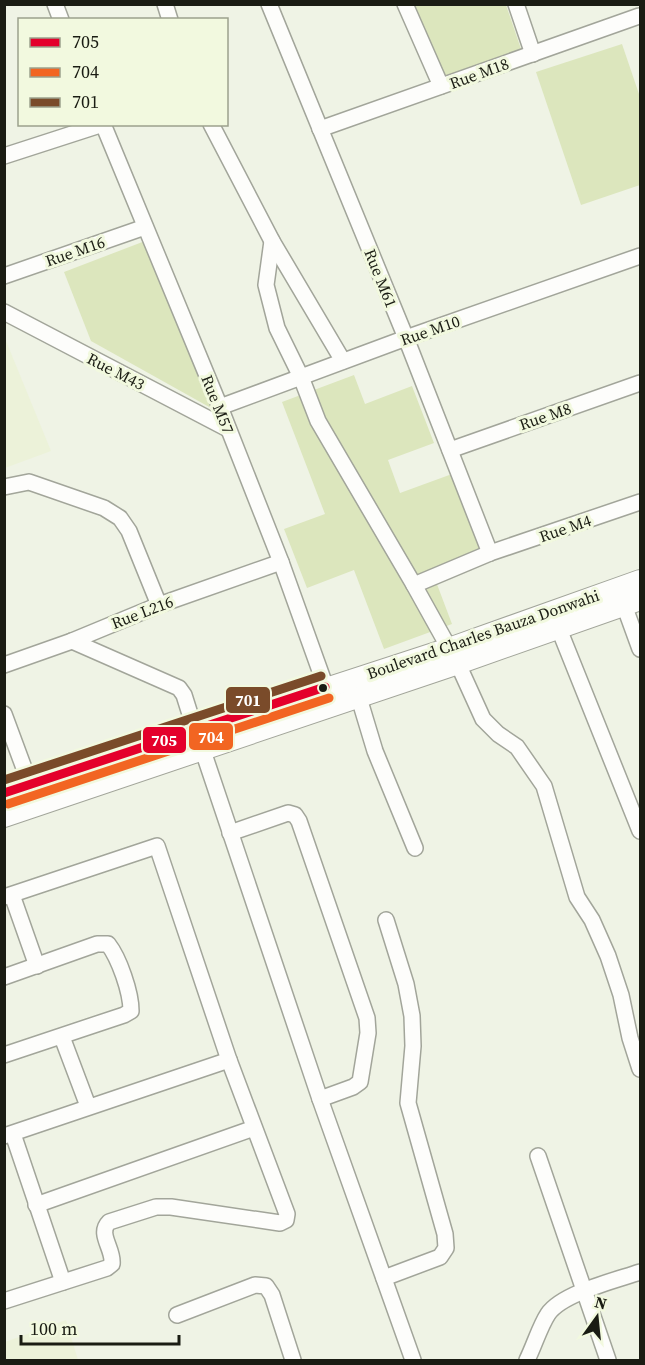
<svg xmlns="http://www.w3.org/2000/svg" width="645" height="1365" font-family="'Source Serif 4',serif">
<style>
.built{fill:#ecf2d9}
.green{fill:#dce6bd}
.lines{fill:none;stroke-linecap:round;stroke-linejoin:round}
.minor-casing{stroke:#a2a59a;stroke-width:18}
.major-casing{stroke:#a2a59a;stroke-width:22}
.minor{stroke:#fdfdfb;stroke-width:15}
.major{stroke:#fdfdfb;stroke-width:20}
.bus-1-casing{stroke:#f2f9df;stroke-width:14}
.bus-2-casing{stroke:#f2f9df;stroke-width:14}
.bus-3-casing{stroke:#f2f9df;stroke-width:14}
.bus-1{stroke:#e4002b;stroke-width:9}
.bus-2{stroke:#f26522;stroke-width:9}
.bus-3{stroke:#7a4b2a;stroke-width:9}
.bus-dot{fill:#1a1c13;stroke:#f2f9df;stroke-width:2}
.labels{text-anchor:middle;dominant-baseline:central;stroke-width:6;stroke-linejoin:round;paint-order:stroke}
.street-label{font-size:16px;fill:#1a1c13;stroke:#f2f9df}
.line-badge{stroke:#f2f9df;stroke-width:2}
.badge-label{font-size:16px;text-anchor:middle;font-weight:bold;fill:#fff}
</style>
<rect width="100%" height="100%" fill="#eff3e5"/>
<g class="built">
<polygon points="4,336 51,451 5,468 4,468"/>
<polygon points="66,1320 78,1360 5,1360 5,1342"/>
</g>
<g class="green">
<polygon points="414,5 506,5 521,49 444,77"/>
<polygon points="622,44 640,97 640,185 581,205 536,72"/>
<polygon points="145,241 211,408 91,341 64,272"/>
<polygon points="354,375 365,404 412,386 434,443 388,460 400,493 452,474 485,560 435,579 452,624 384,649 354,570 307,588 284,529 325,514 282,402"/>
</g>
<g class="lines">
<g class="minor-casing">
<g id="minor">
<polyline points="55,4 61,20"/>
<polyline points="165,4 170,20"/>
<polyline points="269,4 406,338 490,553"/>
<polyline points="405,4 441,86"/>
<polyline points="516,4 533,54"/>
<polyline points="103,124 220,407 281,562 329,696"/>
<polyline points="211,124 272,241 343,361"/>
<polyline points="320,129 639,16"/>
<polyline points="4,156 103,124"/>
<polyline points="272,241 266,285 277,328 301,377 318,421 414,585 449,648"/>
<polyline points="4,276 145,227"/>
<polyline points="4,312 228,429"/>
<polyline points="220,407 406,338 640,256"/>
<polyline points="450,450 640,383"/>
<polyline points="4,487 29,482 104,508 120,518 129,531 159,605"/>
<polyline points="414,585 490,553 640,502"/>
<polyline points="624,605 640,649"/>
<polyline points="559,629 640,831"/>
<polyline points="72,641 179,688 184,695 195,730"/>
<polyline points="458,664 483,719 498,734 517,747 544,786 577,897 592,920 608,956 621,995 630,1038 640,1069"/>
<polyline points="4,665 72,641 159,605 281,562"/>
<polyline points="359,698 375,751 415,848"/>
<polyline points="4,714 38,806"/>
<polyline points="203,751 320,1099 413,1360"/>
<polyline points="230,833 288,813 295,815 299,821 367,1018 368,1033 360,1082 353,1087 320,1099"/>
<polyline points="12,895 37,966"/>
<path d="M4,897L157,846L229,1060L287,1214L286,1220L280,1223L171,1207H156L109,1222C97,1234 114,1249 112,1264L107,1268L4,1301"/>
<path d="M4,977L97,944H108C119,958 131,992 131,1011L124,1015L4,1055"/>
<polyline points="62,1037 88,1106"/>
<polyline points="13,1134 63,1282"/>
<polyline points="4,1136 229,1060"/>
<polyline points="538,1156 608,1360"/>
<polyline points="36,1205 254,1128"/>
<polyline points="384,1278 440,1257 446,1248 445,1234 408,1103 413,1046 412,1016 406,984 386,920"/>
<polyline points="177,1315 255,1285 266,1286 272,1295 293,1360"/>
<path d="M527,1360C534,1346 540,1326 548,1314C562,1293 617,1280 640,1272"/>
</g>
</g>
<g class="major-casing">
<g id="major">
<polyline points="4,793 449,648 640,580"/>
<polyline points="4,817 458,664 640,600"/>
</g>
</g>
<use href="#minor" class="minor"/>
<use href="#major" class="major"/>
<g class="bus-1-casing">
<polyline id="bus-1" points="4,793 325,687"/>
</g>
<g class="bus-2-casing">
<polyline id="bus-2" points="8,804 329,698"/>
</g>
<g class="bus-3-casing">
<polyline id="bus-3" points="4,780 321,676"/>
</g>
<use href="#bus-1" class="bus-1"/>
<use href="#bus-2" class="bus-2"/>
<use href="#bus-3" class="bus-3"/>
</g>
<circle class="bus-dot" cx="323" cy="688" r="5"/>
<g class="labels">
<g class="street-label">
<text transform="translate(479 73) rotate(-20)">Rue M18</text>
<text transform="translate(75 251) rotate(-19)">Rue M16</text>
<text transform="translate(381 278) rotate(68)">Rue M61</text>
<text transform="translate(430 330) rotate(-19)">Rue M10</text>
<text transform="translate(116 371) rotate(27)">Rue M43</text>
<text transform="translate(218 404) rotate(68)">Rue M57</text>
<text transform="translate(545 416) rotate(-19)">Rue M8</text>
<text transform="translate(565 528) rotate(-19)">Rue M4</text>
<text transform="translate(142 612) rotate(-21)">Rue L216</text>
<text transform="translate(483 634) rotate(-19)">Boulevard Charles Bauza Donwahi</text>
</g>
</g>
<g class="line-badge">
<rect x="225" y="686" width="46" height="28" rx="6" fill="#7a4b2a"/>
<rect x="188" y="722" width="46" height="29" rx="6" fill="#f26522"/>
<rect x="142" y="726" width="45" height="28" rx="6" fill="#e4002b"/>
</g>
<g class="badge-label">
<text x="248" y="706">701</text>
<text x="211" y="743">704</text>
<text x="164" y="746">705</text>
</g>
<rect width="645" height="1365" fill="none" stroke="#1a1c13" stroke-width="12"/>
<rect x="18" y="18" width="210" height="108" fill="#f2f9df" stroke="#9ca18d" stroke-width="1.5"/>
<rect x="30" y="38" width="30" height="9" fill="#e4002b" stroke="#9ca18d" stroke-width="1.5"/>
<text x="72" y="48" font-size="18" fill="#1a1c13">705</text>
<rect x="30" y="68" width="30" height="9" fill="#f26522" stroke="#9ca18d" stroke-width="1.5"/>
<text x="72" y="78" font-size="18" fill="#1a1c13">704</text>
<rect x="30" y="98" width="30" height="9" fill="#7a4b2a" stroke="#9ca18d" stroke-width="1.5"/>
<text x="72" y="108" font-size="18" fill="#1a1c13">701</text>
<g transform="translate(597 1317) rotate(15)" stroke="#f2f9df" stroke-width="4.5" paint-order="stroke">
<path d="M0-4.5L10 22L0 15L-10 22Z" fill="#1a1c13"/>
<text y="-9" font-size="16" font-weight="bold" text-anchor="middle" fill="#1a1c13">N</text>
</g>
<path d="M21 1335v9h158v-9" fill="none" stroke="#1a1c13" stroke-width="3"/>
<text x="30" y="1335" font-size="18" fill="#1a1c13" stroke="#f2f9df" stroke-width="4.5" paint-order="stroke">100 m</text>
</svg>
